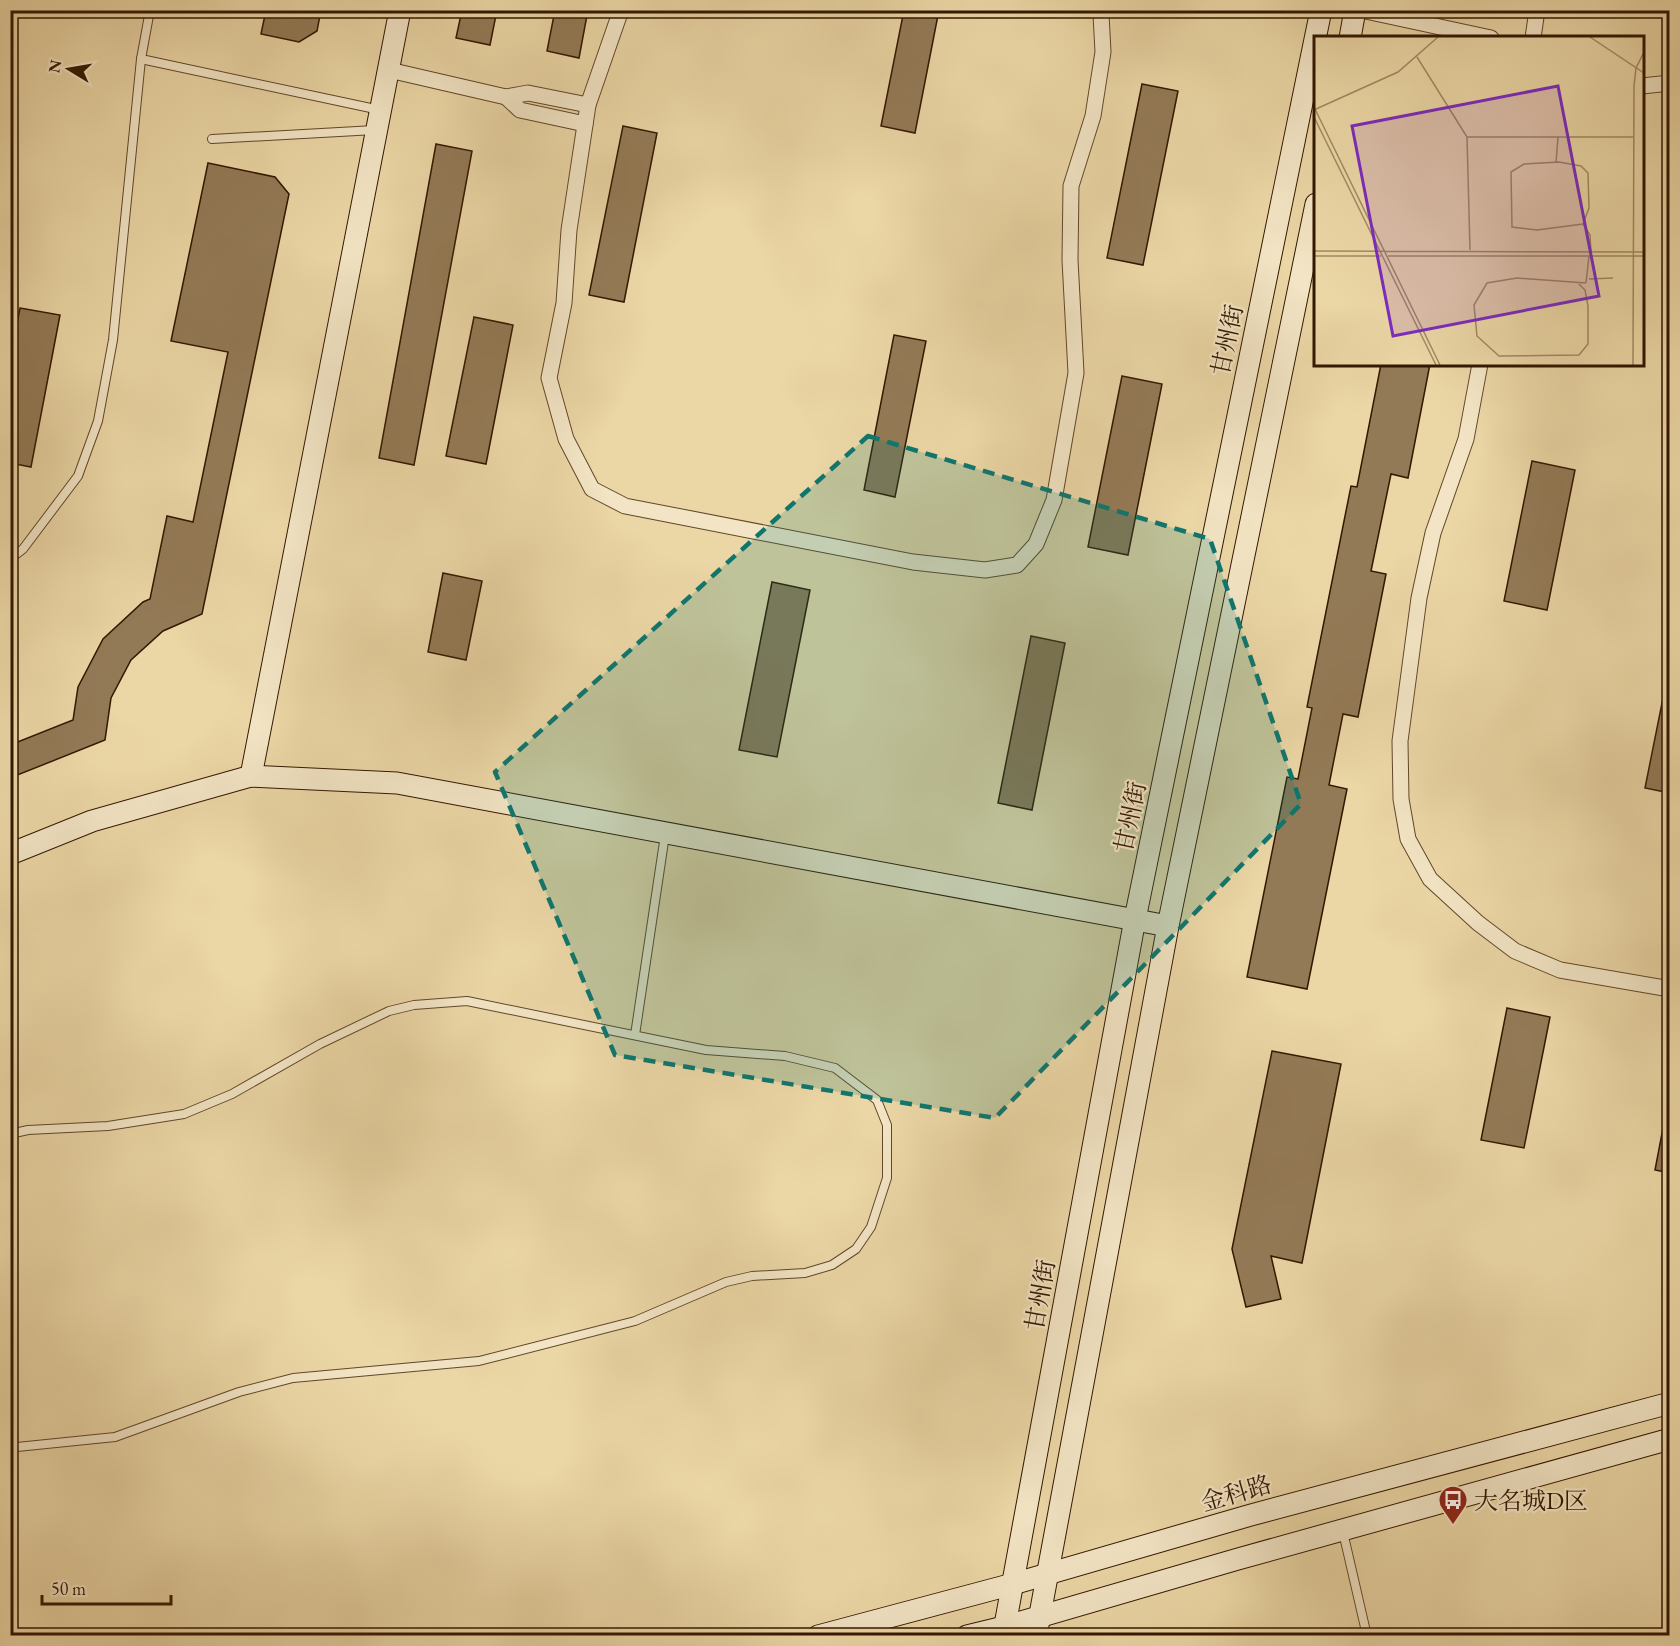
<svg xmlns="http://www.w3.org/2000/svg" width="1680" height="1646" font-family="'EB Garamond','Noto Serif SC',serif">
<style>
.building{fill:#937a56;stroke:#331700;stroke-width:1.5}
.lines{fill:none;stroke-linecap:round;stroke-linejoin:round}
.lane-casing{stroke:#614729;stroke-width:10}
.street-casing{stroke:#614729;stroke-width:17}
.secondary-casing{stroke:#331700;stroke-width:23}
.lane{stroke:#f2e4c4;stroke-width:8}
.street{stroke:#f2e4c4;stroke-width:15}
.secondary{stroke:#f2e4c4;stroke-width:21}
.marked{fill:#0f766e;fill-opacity:0.2;stroke:#0f766e;stroke-width:4.5;stroke-dasharray:12 8;stroke-linejoin:round}
.labels{text-anchor:middle;dominant-baseline:central;stroke-width:4.5;stroke-linejoin:round;paint-order:stroke}
.street-label{font-size:24px;fill:#331700;stroke:#f2e4c4}
.poi-label{font-size:24px;fill:#331700;stroke:#f2e4c4;text-anchor:start}
.inset-road{fill:none;stroke:#a18a63;stroke-width:1.5}
.view{fill:#7b2cbf;fill-opacity:0.15;stroke:#7b2cbf;stroke-width:3}
.inset-edge{fill:none;stroke:#331700;stroke-width:3}
</style>
<rect width="100%" height="100%" fill="#ebd6a5"/>
<filter id="stains"><feTurbulence type="fractalNoise" baseFrequency=".00333" numOctaves="4"/><feColorMatrix values="0 0 0 0 .2 0 0 0 0 .09 0 0 0 0 .02 0 0 0 .5 -.17"/></filter>
<radialGradient id="worn" r=".72"><stop offset=".6" stop-color="#630" stop-opacity="0"/><stop offset="1" stop-color="#630" stop-opacity=".3"/></radialGradient>
<g class="building">
<polygon points="266,10 321,10 317,31 299,42 261,34"/>
<polygon points="462,10 497,10 490,45 456,38"/>
<polygon points="555,10 588,10 579,58 547,51"/>
<polygon points="904,10 939,10 915,133 881,126"/>
<polygon points="1142,84 1178,91 1143,265 1107,258"/>
<polygon points="623,126 657,133 624,302 589,295"/>
<polygon points="436,144 472,151 414,465 379,458"/>
<polygon points="208,163 275,177 289,194 202,614 163,631 131,660 111,698 105,740 10,778 10,745 73,720 78,687 103,639 143,602 150,599 167,516 193,522 228,352 171,341"/>
<polygon points="20,308 60,315 31,467 10,463 10,362"/>
<polygon points="474,317 513,325 486,464 446,456"/>
<polygon points="894,335 926,341 895,497 864,490"/>
<polygon points="1381,364 1430,364 1408,478 1391,474 1371,571 1386,574 1358,717 1343,714 1329,785 1347,789 1307,989 1247,977 1287,777 1298,779 1312,708 1307,707 1351,486 1357,487"/>
<polygon points="1122,376 1162,384 1128,555 1088,547"/>
<polygon points="1532,461 1575,470 1547,610 1504,601"/>
<polygon points="443,573 482,581 466,660 428,652"/>
<polygon points="772,582 810,590 777,757 739,750"/>
<polygon points="1031,636 1065,643 1032,810 998,803"/>
<polygon points="1663,698 1670,699 1670,793 1645,788"/>
<polygon points="1507,1008 1550,1017 1524,1148 1481,1140"/>
<polygon points="1272,1051 1341,1064 1302,1263 1271,1256 1281,1299 1246,1307 1232,1249"/>
<polygon points="1663,1128 1670,1129 1670,1173 1655,1170"/>
</g>
<g class="lines">
<g class="lane-casing">
<g id="lane">
<polyline points="141,59 380,110"/>
<polyline points="212,139 375,130"/>
<polyline points="10,559 23,549 78,476 98,421 113,340 141,59 150,10"/>
<polyline points="635,1035 665,835"/>
<polyline points="10,1134 28,1130 108,1126 184,1114 232,1094 320,1044 389,1011 414,1005 467,1001 706,1050 785,1056 835,1068 877,1100 887,1125 887,1178 871,1227 856,1249 832,1265 805,1273 752,1276 726,1282 635,1321 479,1361 293,1378 239,1392 115,1437 17,1447 10,1445"/>
<polyline points="1343,1532 1367,1636"/>
</g>
</g>
<g class="street-casing">
<g id="street">
<polyline points="621,10 588,105 569,230 564,303 549,378 566,439 592,489 625,506 913,562 985,570 1017,565 1036,544 1054,500 1076,373 1070,260 1071,186 1093,116 1103,52 1101,14 1098,10"/>
<polyline points="1361,10 1491,38"/>
<polyline points="1533,38 1537,10"/>
<polyline points="389,70 506,97 528,93 588,105"/>
<polyline points="1642,86 1670,83"/>
<polyline points="506,97 520,110 585,124"/>
<polyline points="1480,364 1466,439 1433,533 1419,598 1400,741 1401,799 1408,839 1430,879 1478,923 1515,951 1560,970 1670,989"/>
</g>
</g>
<g class="secondary-casing">
<g id="secondary">
<polyline points="1350,38 1355,10"/>
<polyline points="251,776 400,10"/>
<polyline points="10,854 92,821 251,776 397,783 1168,926"/>
<polyline points="818,1636 1013,1584 1251,1515 1670,1403"/>
<polyline points="967,1636 1004,1627 1238,1559 1670,1439"/>
<polyline points="1003,1636 1135,919 1321,10"/>
<polyline points="1036,1636 1168,926 1316,204"/>
</g>
</g>
<use href="#lane" class="lane"/>
<use href="#street" class="street"/>
<use href="#secondary" class="secondary"/>
</g>
<path class="marked" d="M868,436L1210,539L1301,804L995,1118L615,1055L495,772Z"/>
<defs>
<g id="bus-pin" transform="scale(1.5)"><path d="M0 17L-7.5 6A9.5 9.5 0 1 1 7.5 6Z" fill="#8f2418" stroke="#f2e4c4"/><path d="M-5-6H5V4H4V6H2V4H-2V6H-4V4H-5ZM-3.5-4V0h7V-4ZM-3.5 1.2v1.5H-2V1.2ZM2 1.2v1.5H3.5V1.2Z" fill="#fff"/></g>
</defs>
<g fill-rule="evenodd">
<use href="#bus-pin" x="1453" y="1500"/>
</g>
<g class="labels">
<g class="street-label">
<text transform="translate(1227 340) rotate(-78)">甘州街</text>
<text transform="translate(1130 817) rotate(-78)">甘州街</text>
<text transform="translate(1040 1295) rotate(-80)">甘州街</text>
<text transform="translate(1236 1493) rotate(-16)">金科路</text>
</g>
<g class="poi-label">
<text x="1474" y="1500">大名城D区</text>
</g>
</g>
<g transform="translate(1314 36)">
<rect width="330" height="330" fill="#ebd6a5"/>
<path class="inset-road" d="M276,1L330,37M103,21L153,101L156,214M0,71L126,329M2,73L84,36L124,1M0,81L122,329M153,101H319M245,126L267,130L274,137L275,172L269,188L223,194L198,191L197,136L210,128ZM242,127L244,101M269,188L276,199L277,216M0,215L330,216M0,220H67M74,220H330M275,243L299,242M272,247L275,220M265,248L271,254L274,270V308L265,319L185,320L163,300L160,269L173,247L203,242L272,247M319,329L320,50L322,32L330,16"/>
<path class="view" d="M244,50L285,260L79,300L38,90Z"/>
<rect width="330" height="330" class="inset-edge"/>
</g>
<rect width="1680" height="1646" fill="none" stroke="#ebd6a5" stroke-width="36"/>
<rect x="12" y="12" width="1656" height="1622" fill="none" stroke="#331700" stroke-width="3"/>
<rect x="18" y="18" width="1644" height="1610" fill="none" stroke="#331700" stroke-width="1.5"/>
<g transform="translate(69 69) rotate(281)" stroke="#f2e4c4" stroke-width="4.5" paint-order="stroke">
<path d="M0-4.5L10 22L0 15L-10 22Z" fill="#331700"/>
<text y="-9" font-size="16" font-weight="bold" text-anchor="middle" fill="#331700">N</text>
</g>
<path d="M42 1595v9h129v-9" fill="none" stroke="#331700" stroke-width="3"/>
<text x="51" y="1595" font-size="18" fill="#331700" stroke="#f2e4c4" stroke-width="4.5" paint-order="stroke">50 m</text>
<rect width="100%" height="100%" filter="url(#stains)"/>
<rect width="100%" height="100%" fill="url(#worn)"/>
</svg>
